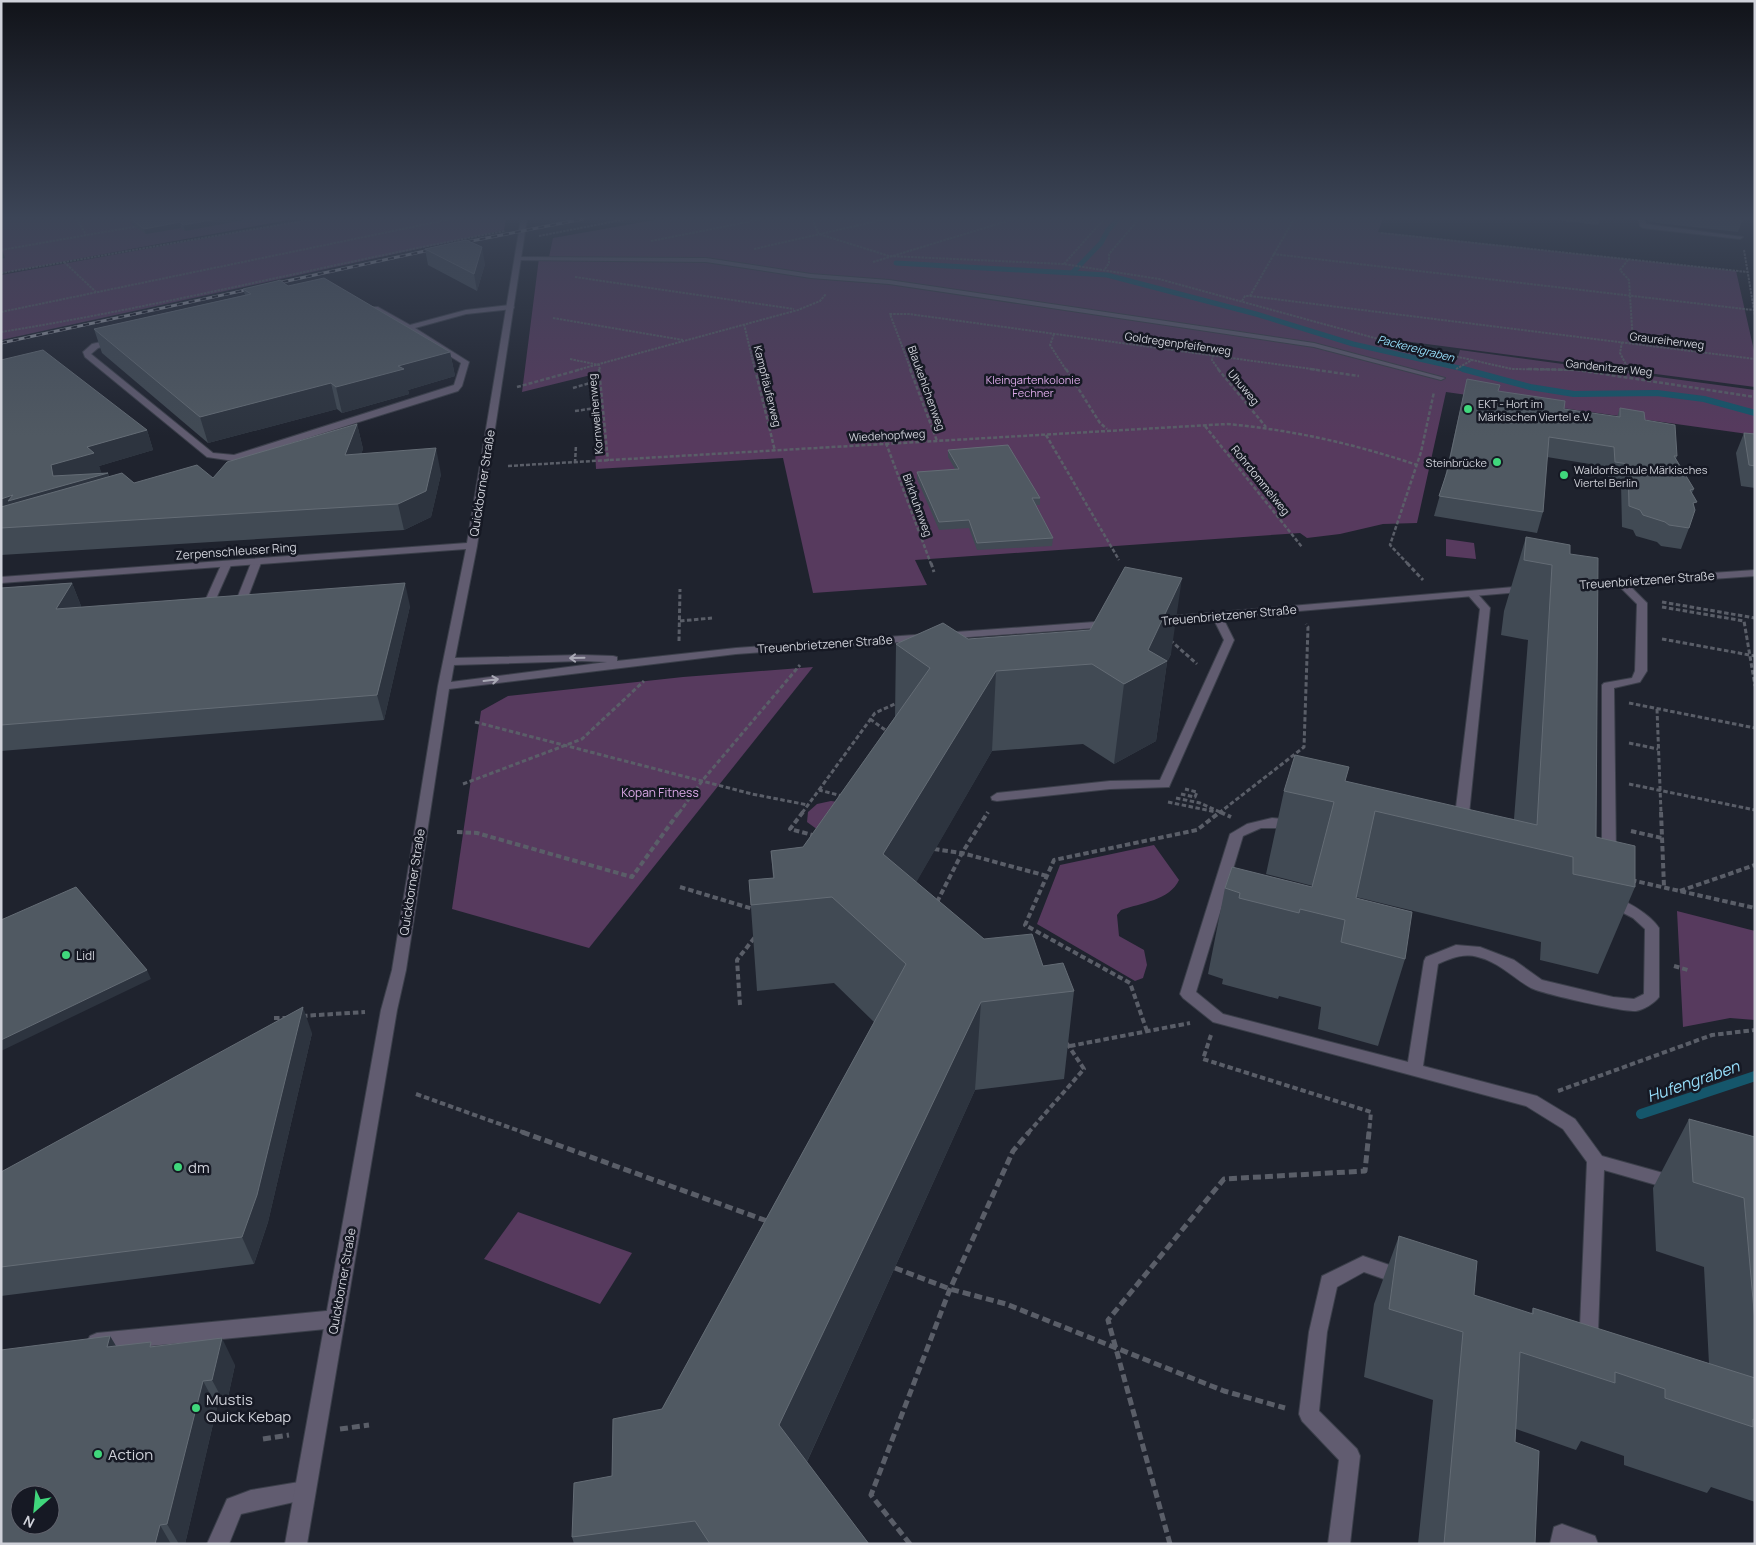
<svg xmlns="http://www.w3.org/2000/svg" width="1756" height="1545" font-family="Manrope,sans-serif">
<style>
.green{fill:#573a5e}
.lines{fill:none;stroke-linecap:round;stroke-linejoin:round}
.stream-far2{stroke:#15566b;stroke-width:5}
.stream-far1{stroke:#15566b;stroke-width:6}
.stream{stroke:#15566b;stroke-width:10}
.lane-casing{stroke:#3b3f4a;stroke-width:2}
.street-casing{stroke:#3b3f4a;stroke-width:2}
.path-far4{stroke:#5a5e68;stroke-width:2;stroke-dasharray:2.5 1;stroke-linecap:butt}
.path-far3{stroke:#5a5e68;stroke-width:2.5;stroke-dasharray:4 2;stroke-linecap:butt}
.path-far2{stroke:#5a5e68;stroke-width:3;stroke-dasharray:4.5 2.5;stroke-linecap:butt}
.path-far1{stroke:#5a5e68;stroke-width:4;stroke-dasharray:5.5 3;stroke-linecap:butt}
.path{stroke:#5a5e68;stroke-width:5;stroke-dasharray:8 4;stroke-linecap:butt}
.lane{fill:#615c70;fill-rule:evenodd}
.street{fill:#615c70;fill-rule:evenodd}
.rail-casing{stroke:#92959e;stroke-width:3}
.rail{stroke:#161924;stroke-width:2;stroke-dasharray:6;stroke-linecap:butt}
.wall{fill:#414a54}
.shaded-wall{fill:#2d343f}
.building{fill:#505962;stroke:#646c75;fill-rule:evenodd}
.oneway{stroke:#a9a9b5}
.poi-dot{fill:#40d77c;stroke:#161924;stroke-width:2}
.labels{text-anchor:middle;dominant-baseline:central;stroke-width:5;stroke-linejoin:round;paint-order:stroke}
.far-street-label{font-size:11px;fill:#d0d2da;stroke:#161924}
.far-water-label{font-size:11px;font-style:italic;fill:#96defa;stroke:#161924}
.far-park-label{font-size:11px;fill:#dba9e7;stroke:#161924}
.far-poi-label{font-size:11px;fill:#d0d2da;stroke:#161924;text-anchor:start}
.street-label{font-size:12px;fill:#d0d2da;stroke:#161924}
.park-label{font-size:12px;fill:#dba9e7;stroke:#161924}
.poi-label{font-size:12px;fill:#d0d2da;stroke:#161924;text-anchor:start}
.near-poi-label{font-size:15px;fill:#d0d2da;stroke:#161924;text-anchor:start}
.near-water-label{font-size:16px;font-style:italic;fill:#96defa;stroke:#161924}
</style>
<rect width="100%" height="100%" fill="#1f232e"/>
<g class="green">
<polygon points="1,219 294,219 1,273"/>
<polygon points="312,219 506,219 504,230 1,340 1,275"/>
<polygon points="660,219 1383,219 1378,232 1736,271 1755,355 1755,387 1396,340 1457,360 1460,350 1755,390 1755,435 1446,392 1417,523 1383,524 1340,534 1307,538 1300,533 1286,534 915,560 927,585 813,593 783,458 596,469 591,375 522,392 539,258 549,257 553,238"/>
<polygon points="1446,539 1474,543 1476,559 1446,556"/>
<polygon points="813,667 589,948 452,909 481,711 508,696 683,677"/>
<polygon points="831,801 839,802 818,830 807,822 808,812 817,804"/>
<path d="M1154,845L1179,880C1170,900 1141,903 1121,910L1117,915L1119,936L1144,950L1147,965L1143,978L1135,981L1037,924L1060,865Z"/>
<polygon points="1677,911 1755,931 1755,1020 1730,1018 1683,1027"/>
<polygon points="518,1212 632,1253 600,1304 484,1259"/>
</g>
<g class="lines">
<g class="stream-far2">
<polyline points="896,263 1107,275 1256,314 1353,344 1468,370"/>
<polyline points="1073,272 1101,243 1108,230 1118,219"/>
</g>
<polyline class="stream-far1" points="1463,369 1530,387 1574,394 1657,393 1704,399 1755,413"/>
<polyline class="stream" points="1641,1114 1755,1076"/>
<g class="lane-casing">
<g id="lane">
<polygon points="1639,219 1645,219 1646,224 1743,237 1740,239 1643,228 1640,226"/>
<polygon points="519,257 706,258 811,274 889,280 1314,343 1445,378 1441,380 1314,347 889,284 811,278 706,262 517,260 516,259"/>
<polygon points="510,305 514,307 513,309 466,314 415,328 469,362 462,386 458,391 234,461 207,457 85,357 83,352 92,344 118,338 118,342 98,348 91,354 213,453 234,455 454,385 461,363 406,329 372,311 372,307 378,307 410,325 466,310"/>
<polygon points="256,560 261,563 248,597 255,598 256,600 251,603 237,603 236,601 251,563"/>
<polygon points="226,562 231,565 211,610 206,613 202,612 201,610 221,565"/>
<polygon points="1620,579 1624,580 1647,603 1647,671 1640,682 1614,688 1616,857 1614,860 1604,860 1602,857 1602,685 1604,683 1632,678 1635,671 1637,604 1615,582"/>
<polygon points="1472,591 1476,592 1490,608 1468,824 1461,828 1454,824 1480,609 1467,594"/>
<polygon points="1217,613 1222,616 1234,640 1169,787 1110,789 997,801 992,800 991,797 997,793 1110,781 1160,780 1224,640 1212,616"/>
<path d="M1272,818L1295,820L1302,824L1295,828H1261L1243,836L1196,992L1223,1014L1408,1062L1424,961L1426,957L1456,945L1480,947L1514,960L1542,980L1613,997L1634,999L1644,994L1645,929L1633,918L1606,904L1604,901L1606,898C1620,894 1652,916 1659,928V997C1655,1003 1643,1010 1636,1011C1622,1012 1544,994 1531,988C1513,978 1499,962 1478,957C1463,953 1452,958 1438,964L1423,1066L1537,1096L1575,1119L1602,1156L1674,1176L1680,1178L1683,1183L1680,1188L1674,1190L1604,1170L1598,1332C1595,1340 1589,1343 1581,1346L1574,1343L1571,1337L1574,1331L1580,1327L1587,1162L1563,1129L1526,1106L1213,1022L1183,998L1180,994L1230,834L1247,824Z"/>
<polygon points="1363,1256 1407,1271 1410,1277 1407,1283 1401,1285 1364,1272 1337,1287 1327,1332 1319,1411 1357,1449 1360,1456 1350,1544 1328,1544 1339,1460 1302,1421 1299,1414 1309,1332 1322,1276"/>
<polygon points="336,1310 343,1313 345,1319 343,1325 336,1328 97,1351 90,1348 87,1342 90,1336 97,1333"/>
<polygon points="305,1481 312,1484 315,1491 312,1498 241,1514 229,1544 207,1544 227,1499 251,1490"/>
<polygon points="1562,1524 1595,1536 1598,1544 1550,1544 1554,1527"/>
</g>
</g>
<g class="street-casing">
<g id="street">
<path d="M521,219H527L477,546L455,658L582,655L613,656L617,657V661L736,648L1108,621L1113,624L1108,627L736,654L449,689L406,970L397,1010L307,1544H285L381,1010L392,970L438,686L466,549L1,583V577L467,543ZM582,661L607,662L451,682L454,665Z"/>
<polygon points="1755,570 1755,576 1582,588 1577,585 1582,582"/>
<polygon points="1527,586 1532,589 1531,591 1161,623 1156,620 1161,617"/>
</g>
</g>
<g class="path-far4">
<polyline points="77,219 86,235"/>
<polyline points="812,219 819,234 889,256 1064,264 1159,279 1393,343 1472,360"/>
<polyline points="1381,233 1747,272"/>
<polyline points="539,236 627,219"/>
<polyline points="651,241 763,219"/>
<polyline points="754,249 886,219"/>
<polyline points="1,250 139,226"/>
<polyline points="1744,250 1755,316"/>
<polyline points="1273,254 1753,310"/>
<polyline points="1628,260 1620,270 1629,280 1633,343"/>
<polyline points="64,262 96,292"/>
<polyline points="873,262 1014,219"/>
<polyline points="1064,264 1104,219"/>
<polyline points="1105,269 1109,263 1109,254 1139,219"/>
<polyline points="1,273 313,219"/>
<polyline points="575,277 794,309"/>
<polyline points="1250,296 1755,359"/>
<polyline points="1242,301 1245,296 1250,296 1294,219"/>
<polyline points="1,312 451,219"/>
<polyline points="553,318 683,340"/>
<polyline points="744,324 755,370"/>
<path d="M1,332C170,305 336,262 505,231"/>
<polyline points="1054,334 1050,345 1066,370"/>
<polyline points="1622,342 1620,353 1629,370"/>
<polyline points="1213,355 1212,360 1219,370"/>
<polyline points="570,359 599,365 600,370"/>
<polyline points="1456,369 1472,360 1512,369 1581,370"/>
<polyline points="577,370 798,310 820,301 826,294"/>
<polyline points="911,370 890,314 909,314 1319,370"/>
</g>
<g class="path-far3">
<polyline points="599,369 608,461"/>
<polyline points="755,369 775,451"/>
<polyline points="910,369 937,441"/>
<polyline points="1066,369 1100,423 1107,429"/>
<polyline points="1218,369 1266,427"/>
<polyline points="1310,369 1359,376"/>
<polyline points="1528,369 1577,370 1755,397"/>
<polyline points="1628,369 1632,377"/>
<polyline points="517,387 582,369"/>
<polyline points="573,388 600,380"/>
<polyline points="575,411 603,407"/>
<polyline points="1205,426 1302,547"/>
<polyline points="1046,435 1119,560"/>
<polyline points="886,443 931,564"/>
<polyline points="575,463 576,445"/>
<path d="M508,466L1227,424C1293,430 1355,444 1417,465"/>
<polyline points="1408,564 1390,545 1421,452 1434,392"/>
</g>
<g class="path-far2">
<polyline points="931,563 934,572"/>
<polyline points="1407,563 1423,580"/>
<polyline points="1662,602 1755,618"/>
<polyline points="1662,607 1744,621 1755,686"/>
<polyline points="680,621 712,618"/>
<polyline points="1662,639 1755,656"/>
<polyline points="1170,640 1197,664"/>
<polyline points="679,641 680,589"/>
<polyline points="1629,703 1755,728"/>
<polyline points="1657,709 1661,813"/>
<polyline points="870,719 888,732"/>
<polyline points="475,722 752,794 808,805"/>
<polyline points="1629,743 1658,749"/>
<polyline points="463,784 582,739 644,681"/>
<polyline points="1629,784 1755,810"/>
<polyline points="819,790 875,713 897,703"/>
<polyline points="1181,794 1195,797 1197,792 1185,789"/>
<polyline points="1176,798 1200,803 1222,813"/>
<polyline points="1168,802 1216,812"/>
<polyline points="679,813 702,781 800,665"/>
<polyline points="802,813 819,790 873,804 867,813"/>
<polyline points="1219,813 1304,747 1308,627 1306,624"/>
</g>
<g class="path-far1">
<polyline points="803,812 790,829 846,844 868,812"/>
<polyline points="1220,812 1231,817"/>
<polyline points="1661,812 1664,887"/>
<polyline points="1631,831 1662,838"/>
<polyline points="457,832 477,833 632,877 679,812"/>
<polyline points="934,849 962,853 1047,876"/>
<polyline points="1631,880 1755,908"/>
<polyline points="680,887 753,909"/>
<polyline points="1680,891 1755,865"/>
<polyline points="937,902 962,853 988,812"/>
<polyline points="1674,966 1688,970"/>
<polyline points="740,1005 737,960 755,937"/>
<polyline points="302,1016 365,1012"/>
<polyline points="274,1018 285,1018"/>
<polyline points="1147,1031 1130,983 1025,925 1054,860 1197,830 1220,812"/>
<polyline points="1211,1035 1203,1059 1371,1112 1369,1133"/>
<polyline points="1070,1046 1190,1023"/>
<polyline points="1558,1091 1712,1035 1755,1030"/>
<polyline points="416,1094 525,1133"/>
<polyline points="1028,1133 1084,1069 1066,1042"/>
</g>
<g class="path">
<polyline points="522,1132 767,1221"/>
<polyline points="895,1268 950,1289 1006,1304 1224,1391 1285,1408"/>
<polyline points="340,1429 369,1425"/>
<polyline points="263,1439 289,1435"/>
<polyline points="910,1544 871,1495 950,1289 1013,1151 1029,1132"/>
<polyline points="1170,1544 1108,1320 1224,1179 1365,1171 1369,1132"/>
</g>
<use href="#lane" class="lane"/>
<use href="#street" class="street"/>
<g class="rail-casing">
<g id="rail">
<polyline points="456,244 583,219"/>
<polyline points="1,343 439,248"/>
</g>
</g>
<use href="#rail" class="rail"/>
</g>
<g class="wall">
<polygon points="129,219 249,219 185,231 181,228 146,234 133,225"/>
<polygon points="1548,219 1600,219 1598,225"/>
<polygon points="1648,219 1743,219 1738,232 1648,222"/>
<polygon points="1752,219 1755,219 1755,228"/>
<polygon points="425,249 485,264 477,291 428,265"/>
<polygon points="288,286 450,352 455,376 408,390 409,394 342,413 337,409 208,443 102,353 94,329 245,295 243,289"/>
<polygon points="1,360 147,430 153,450 99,466 101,473 108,473 109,477 134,483 213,478 357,424 363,449 361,454 441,474 431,517 404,530 1,555"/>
<polygon points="1467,379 1499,391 1564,409 1617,417 1620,408 1645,420 1677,456 1676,459 1694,489 1692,493 1694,508 1689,528 1681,549 1661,546 1657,542 1636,536 1633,530 1622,527 1621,483 1608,481 1608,467 1547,457 1543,512 1537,533 1434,516 1444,481"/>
<polygon points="1744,433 1755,434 1755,488 1741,486 1736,453"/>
<polygon points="948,450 1040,498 1040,505 1036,505 1053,538 1052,546 977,550 969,528 939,530 917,479 917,472 955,469 948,457"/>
<polygon points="1526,537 1570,554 1596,837 1635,887 1598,974 1540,960 1541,942 1356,897 1356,898 1405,959 1378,1046 1318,1029 1321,1007 1279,996 1278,999 1222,984 1223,979 1208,974 1225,888 1312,887 1313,886 1266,874 1284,791 1514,819 1528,640 1501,635 1504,611"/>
<polygon points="72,583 81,606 80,607 410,606 384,720 1,751 1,588"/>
<polygon points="968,639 1171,654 1167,662 1156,741 1114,764 1083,744 992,751 916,882 984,939 1043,966 1074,991 1064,1079 975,1090 807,1462 869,1544 574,1544 572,1537 612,1476 662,1409 874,1022 834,983 757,991 749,880 773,878 771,851 803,847 895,717 896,644"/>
<polygon points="312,1033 268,1222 254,1264 1,1296 1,1172"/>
<polygon points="1689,1119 1755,1137 1755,1502 1711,1487 1707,1493 1624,1465 1624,1456 1581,1441 1576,1450 1516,1429 1515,1442 1535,1544 1418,1544 1433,1400 1364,1377 1374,1304 1399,1236 1474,1295 1531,1314 1533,1308 1709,1364 1704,1267 1656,1251 1653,1188"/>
<polygon points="110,1336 116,1346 153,1346 235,1365 226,1406 217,1407 185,1544 1,1544"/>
</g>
<g class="shaded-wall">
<polygon points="217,219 249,219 185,231 183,225"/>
<polygon points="180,222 181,228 146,234 144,229"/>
<polygon points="482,247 485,264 477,291 474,274"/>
<polygon points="3,252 5,258 1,259 1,253"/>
<polygon points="450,352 455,376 408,390 409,394 342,413 336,387 398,366"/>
<polygon points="331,383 337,409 208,443 200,417"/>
<polygon points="357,424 363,449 352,480 345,455"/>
<polygon points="147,430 153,450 99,466 102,474 108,473 115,494 1,523 1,499 53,476 51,465 87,447"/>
<polygon points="436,448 441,474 431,517 404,530 398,504"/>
<polygon points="1182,578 1171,654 1167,662 1156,741 1114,764 1124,684 1148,650"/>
<polygon points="72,583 81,606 66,632 56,609"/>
<polygon points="405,583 410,606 384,720 377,695"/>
<polygon points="996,671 992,751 883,940 883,854"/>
<polygon points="147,970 151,979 1,1051 1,1040"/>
<polygon points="981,1002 975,1090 785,1510 779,1425"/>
<polygon points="303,1007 312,1033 268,1222 254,1264 242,1237"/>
<polygon points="110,1336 126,1363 107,1347"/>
<polygon points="222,1338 235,1365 226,1406 212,1380"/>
<polygon points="203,1381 217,1407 185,1544 179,1544 167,1524"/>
<polygon points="160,1525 171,1544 155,1544"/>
</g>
<g class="building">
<polygon points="131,219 217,219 183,225 180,222 144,229"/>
<polygon points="466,240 482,247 474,274 425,249"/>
<polygon points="324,278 450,352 398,366 404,369 336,387 331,383 200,417 94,329 251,294 243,289 277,281 280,280 288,286"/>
<polygon points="43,350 147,430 87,447 94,453 51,465 53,476 108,473 8,501 13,495 1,499 1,360"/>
<polygon points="1467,379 1500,385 1498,391 1565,401 1564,409 1620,417 1620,408 1644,412 1645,420 1675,425 1677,456 1674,456 1694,489 1690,490 1697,502 1693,503 1695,510 1689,528 1669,525 1665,522 1643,515 1640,510 1629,506 1628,464 1615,462 1614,447 1549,437 1543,512 1439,496 1447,472"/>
<polygon points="357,424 345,455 436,448 426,491 398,504 1,528 1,507 122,473 134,483 197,465 213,478 227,462"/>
<polygon points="1744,433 1755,434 1755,466 1749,465"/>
<polygon points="1008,445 1040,498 1032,498 1053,538 977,543 969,520 939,522 917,472 959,469 948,450"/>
<polygon points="1526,537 1570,545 1570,554 1598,558 1596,837 1635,846 1635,887 1573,874 1573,857 1375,811 1356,898 1412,912 1405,959 1341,942 1345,920 1300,909 1299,913 1239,898 1240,893 1225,888 1232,867 1312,887 1334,802 1284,791 1295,755 1349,767 1345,781 1537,825 1552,565 1524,560"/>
<polygon points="1125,567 1182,578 1148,650 1167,661 1124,684 1092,664 996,671 883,854 984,939 1032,934 1043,966 1063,963 1074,991 981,1002 779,1425 869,1544 710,1544 695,1521 572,1537 574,1483 612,1476 613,1419 662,1409 906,964 832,897 751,905 749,880 774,878 771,851 803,847 930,668 896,644 943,623 968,639 1090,630"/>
<polygon points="72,583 56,609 405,583 377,695 1,725 1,588"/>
<polygon points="76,887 147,970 1,1040 1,920"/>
<polygon points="303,1007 257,1195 242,1237 1,1267 1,1172"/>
<polygon points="1689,1119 1755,1137 1755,1322 1744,1198 1693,1182"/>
<polygon points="1399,1236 1477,1261 1474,1295 1533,1314 1533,1308 1755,1378 1755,1420 1753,1419 1753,1427 1665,1398 1665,1389 1615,1372 1615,1383 1520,1352 1515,1442 1539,1451 1535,1544 1444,1544 1463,1332 1389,1309"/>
<path d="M110,1336L107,1347L151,1342L150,1347L222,1338L212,1380L203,1381L167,1524L160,1525L155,1544H1V1350ZM20,1495H50V1525H20Z"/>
</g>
<defs><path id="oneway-shaft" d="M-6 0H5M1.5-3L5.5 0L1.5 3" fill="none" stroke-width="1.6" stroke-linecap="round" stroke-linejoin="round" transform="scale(1.25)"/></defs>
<g class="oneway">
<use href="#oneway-shaft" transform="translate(577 658) rotate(179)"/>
<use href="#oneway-shaft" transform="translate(491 680) rotate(-7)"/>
</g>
<linearGradient id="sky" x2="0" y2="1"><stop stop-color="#111319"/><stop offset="0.5" stop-color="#3c4557"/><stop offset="1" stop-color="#3c4557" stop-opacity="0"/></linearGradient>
<rect width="1756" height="436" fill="url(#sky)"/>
<g class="poi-dot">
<circle cx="1468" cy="409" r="5"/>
<circle cx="1497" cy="462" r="5"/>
<circle cx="1564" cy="475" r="5"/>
<circle cx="66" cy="955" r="5"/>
<circle cx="178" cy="1167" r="5"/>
<circle cx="196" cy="1408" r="5"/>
<circle cx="98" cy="1454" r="5"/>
</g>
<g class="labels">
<g class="far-street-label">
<text transform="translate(1667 340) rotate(7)">Graureiherweg</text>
<text transform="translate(1178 343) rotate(8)">Goldregenpfeiferweg</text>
<text transform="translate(1609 367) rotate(6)">Gandenitzer Weg</text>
<text transform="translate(768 386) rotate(76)">Kampfläuferweg</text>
<text transform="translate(1244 387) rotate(50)">Uhuweg</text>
<text transform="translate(927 388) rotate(70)">Blaukehlchenweg</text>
<text transform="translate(595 414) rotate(-95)">Kornweihenweg</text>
<text transform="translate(887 435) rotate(-3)">Wiedehopfweg</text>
<text transform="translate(1261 480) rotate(51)">Rohrdommelweg</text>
<text transform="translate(918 505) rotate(70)">Birkhuhnweg</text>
</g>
<g class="far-water-label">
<text transform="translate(1416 348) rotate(14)">Packereigraben</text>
</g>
<g class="far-park-label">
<text x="1033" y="379">Kleingartenkolonie<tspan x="1033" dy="13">Fechner</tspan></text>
</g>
<g class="far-poi-label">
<text x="1478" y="403">EKT - Hort im<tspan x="1478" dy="13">Märkischen Viertel e.V.</tspan></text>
<text x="1487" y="462" text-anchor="end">Steinbrücke</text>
<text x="1574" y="469">Waldorfschule Märkisches<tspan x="1574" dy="13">Viertel Berlin</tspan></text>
</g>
<g class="street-label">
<text transform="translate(482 483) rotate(-81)">Quickborner Straße</text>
<text transform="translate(236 551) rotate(-4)">Zerpenschleuser Ring</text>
<text transform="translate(1647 580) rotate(-4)">Treuenbrietzener Straße</text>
<text transform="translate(1229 615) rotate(-5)">Treuenbrietzener Straße</text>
<text transform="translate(825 644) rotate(-4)">Treuenbrietzener Straße</text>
<text transform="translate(412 882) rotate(-81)">Quickborner Straße</text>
<text transform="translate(342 1281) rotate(-80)">Quickborner Straße</text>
</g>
<g class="park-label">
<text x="660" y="792">Kopan Fitness</text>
</g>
<g class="poi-label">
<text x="76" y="955">Lidl</text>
</g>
<g class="near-poi-label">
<text x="188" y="1167">dm</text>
<text x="206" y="1399">Mustis<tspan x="206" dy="17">Quick Kebap</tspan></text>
<text x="108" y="1454">Action</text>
</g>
<g class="near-water-label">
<text transform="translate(1693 1081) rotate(-19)">Hufengraben</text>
</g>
</g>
<rect width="1756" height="1545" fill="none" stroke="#d0d2da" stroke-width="5"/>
<g transform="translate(35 1510) rotate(207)"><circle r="24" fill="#161924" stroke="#60636d"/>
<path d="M0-4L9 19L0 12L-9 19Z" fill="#40d77c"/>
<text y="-8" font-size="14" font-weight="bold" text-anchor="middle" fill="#d0d2da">N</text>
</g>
</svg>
